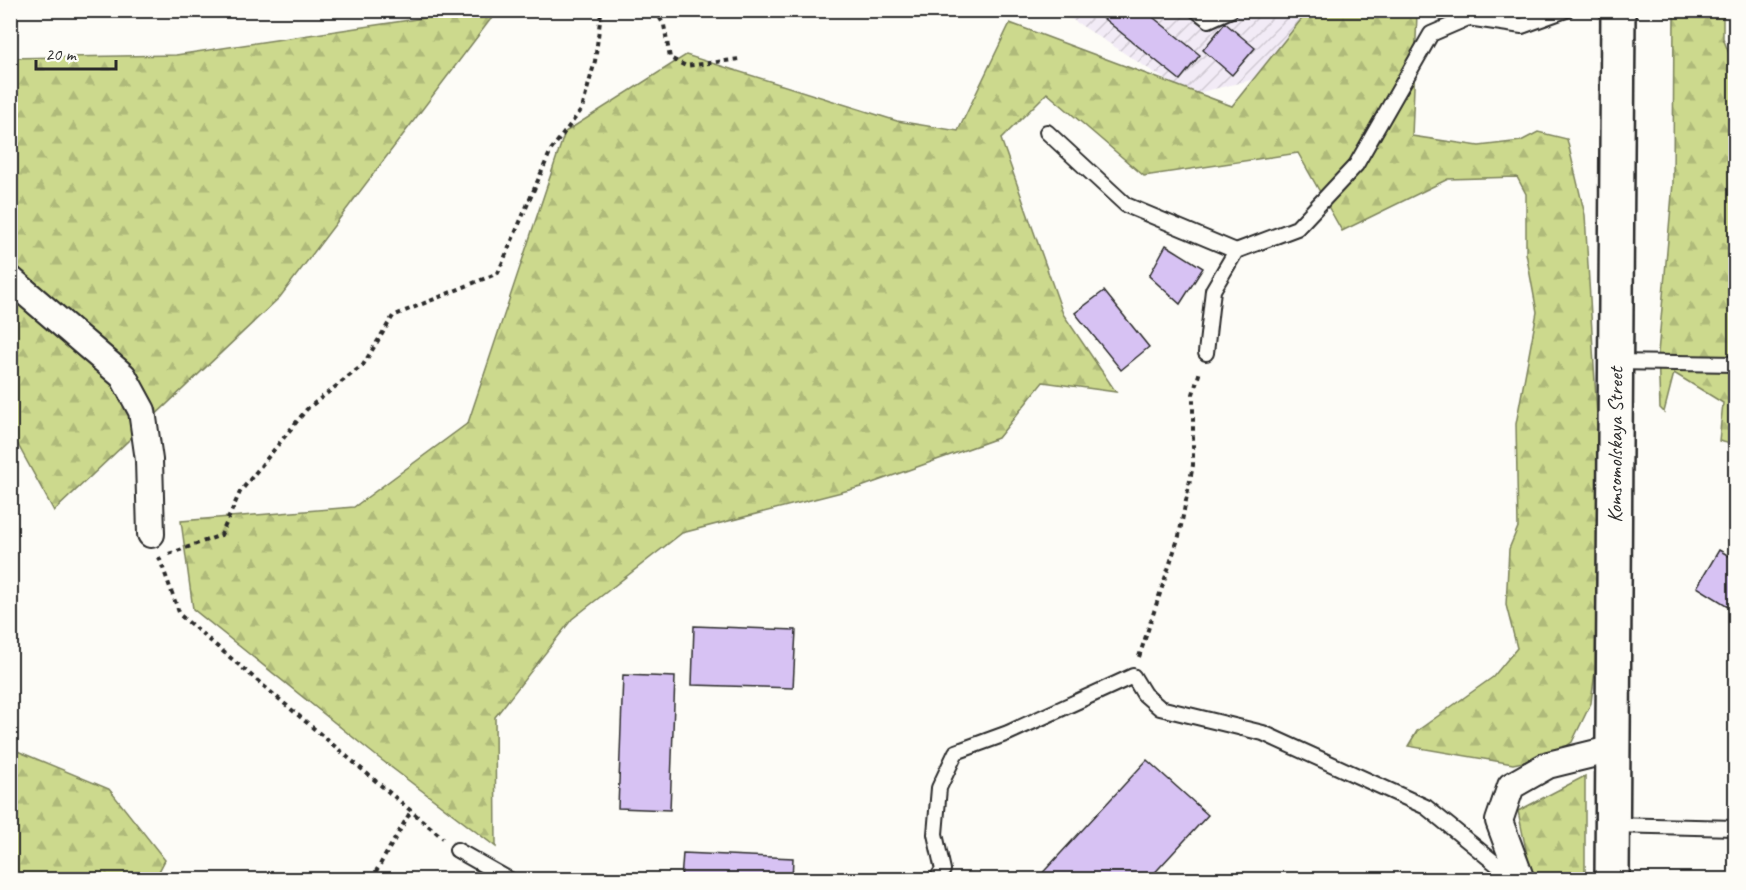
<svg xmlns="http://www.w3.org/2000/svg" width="1746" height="890" font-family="Caveat,sans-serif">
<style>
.industrial{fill:url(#industrial-furrows)}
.forest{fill:url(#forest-firs);stroke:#7c825c;stroke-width:1.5}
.building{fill:#d7c2f3;stroke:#2b2b2b;stroke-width:1.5}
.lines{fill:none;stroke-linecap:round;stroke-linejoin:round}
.service-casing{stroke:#2b2b2b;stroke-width:18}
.minor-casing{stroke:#2b2b2b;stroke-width:30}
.secondary-casing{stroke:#2b2b2b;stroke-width:38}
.path{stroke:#2b2b2b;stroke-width:4;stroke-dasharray:4.5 4.5;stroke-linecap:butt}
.service{stroke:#fdfcf7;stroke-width:14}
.minor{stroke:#fdfcf7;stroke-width:26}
.secondary{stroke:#fdfcf7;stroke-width:33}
.labels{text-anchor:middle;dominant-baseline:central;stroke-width:5;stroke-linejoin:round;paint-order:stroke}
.street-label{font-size:21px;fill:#2b2b2b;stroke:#fdfcf7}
</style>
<defs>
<pattern id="industrial-furrows" width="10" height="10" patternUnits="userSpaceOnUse" patternTransform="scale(1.5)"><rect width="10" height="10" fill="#f2ebf6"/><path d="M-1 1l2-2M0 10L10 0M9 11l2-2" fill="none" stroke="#d0cad3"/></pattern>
<pattern id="forest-firs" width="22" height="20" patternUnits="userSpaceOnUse" patternTransform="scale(1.5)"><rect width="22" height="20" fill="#ccd98d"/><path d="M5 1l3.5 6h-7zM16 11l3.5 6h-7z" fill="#afba7a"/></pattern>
</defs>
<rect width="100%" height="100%" fill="#fdfcf7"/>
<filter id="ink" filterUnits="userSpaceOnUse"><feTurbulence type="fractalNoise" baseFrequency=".0167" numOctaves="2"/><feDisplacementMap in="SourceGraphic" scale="12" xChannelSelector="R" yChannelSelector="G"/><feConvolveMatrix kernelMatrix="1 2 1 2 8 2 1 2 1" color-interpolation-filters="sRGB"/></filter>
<g filter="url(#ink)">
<polygon class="industrial" points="1059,11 1338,11 1321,63 1189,95"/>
<g class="forest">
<polygon points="430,11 502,11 490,20 280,297 54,511 11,432 10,58 176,55 423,18"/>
<polygon points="1308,11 1428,11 1417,14 1412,136 1479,146 1521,141 1538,132 1567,139 1585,215 1599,449 1595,671 1591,703 1572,742 1553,756 1513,764 1408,746 1417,731 1493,677 1517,648 1506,605 1509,549 1518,527 1516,424 1537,312 1526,253 1526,194 1517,177 1448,179 1342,231 1298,153 1144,176 1047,93 1001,139 1063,314 1116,392 1043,382 998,438 861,487 682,533 572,619 495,717 496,847 375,755 193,609 181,521 354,507 468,423 565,132 686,55 897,121 958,131 1010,23 1232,106"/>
<polygon points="1674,11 1723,11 1723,38 1736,71 1735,445 1719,441 1723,403 1674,373 1664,412 1660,408 1658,353 1673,183"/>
<polygon points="10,748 109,789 165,860 155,879 11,879"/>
<polygon points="1585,776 1585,879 1532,879 1518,811"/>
</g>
<g class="building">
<polygon points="1093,10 1144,10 1200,55 1180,80"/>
<polygon points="1225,23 1255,48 1232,75 1203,50"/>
<polygon points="1166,245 1203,268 1180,304 1149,276"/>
<polygon points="1104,291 1149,347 1121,370 1075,313"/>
<polygon points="1719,550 1736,560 1736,601 1731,608 1697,587"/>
<polygon points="694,626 796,630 793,688 692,685"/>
<polygon points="623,675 675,677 670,810 618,808"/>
<polygon points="1147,760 1208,815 1148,880 1036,880"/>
<polygon points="683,853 793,858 792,880 681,880"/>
</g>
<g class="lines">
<g class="service-casing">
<g id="service">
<polyline points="1196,10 1209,20 1231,10"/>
<polyline points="1047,132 1126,205 1236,251"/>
<polyline points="1206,353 1213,290 1236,251 1297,228 1356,165 1431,34 1468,18 1522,26 1566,10"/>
<polyline points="1615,362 1736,364"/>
<polyline points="1612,825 1736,828"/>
<polyline points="457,850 510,880"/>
<polyline points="936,880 943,870 935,834 939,788 956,752 1008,733 1133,676 1144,694 1160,708 1263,733 1426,807 1516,880"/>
</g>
</g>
<g class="minor-casing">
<g id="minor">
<polyline points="10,279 123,376 142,411 149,460 151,534"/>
<polyline points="1521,880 1499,821 1511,786 1548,765 1613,749"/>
</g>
</g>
<g class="secondary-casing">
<g id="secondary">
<path id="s1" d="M1612,880L1618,10"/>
</g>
</g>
<g class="path">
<polyline points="655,10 664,25 670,58 686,66 740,59"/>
<polyline points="169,554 221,535 240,492 307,409 363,365 393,316 498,273 551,150 582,109 595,61 601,13 604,10"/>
<polyline points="159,557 180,615 443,838"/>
<polyline points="1139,657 1179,536 1193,465 1193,394 1200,371"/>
<polyline points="371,880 411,811"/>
</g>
<use href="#service" class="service"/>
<use href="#minor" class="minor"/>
<use href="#secondary" class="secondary"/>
</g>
</g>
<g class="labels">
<g class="street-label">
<text stroke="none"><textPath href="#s1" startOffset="435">Komsomolskaya Street</textPath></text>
</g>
</g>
<rect width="1746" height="890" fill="none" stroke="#fdfcf7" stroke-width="36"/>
<rect x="18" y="18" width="1710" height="854" fill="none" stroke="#2b2b2b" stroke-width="2" filter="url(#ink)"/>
<path d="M36 60v9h80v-9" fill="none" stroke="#2b2b2b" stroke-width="3"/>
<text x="45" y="60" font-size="18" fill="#2b2b2b" stroke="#fdfcf7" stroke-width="4.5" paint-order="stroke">20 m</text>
</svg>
